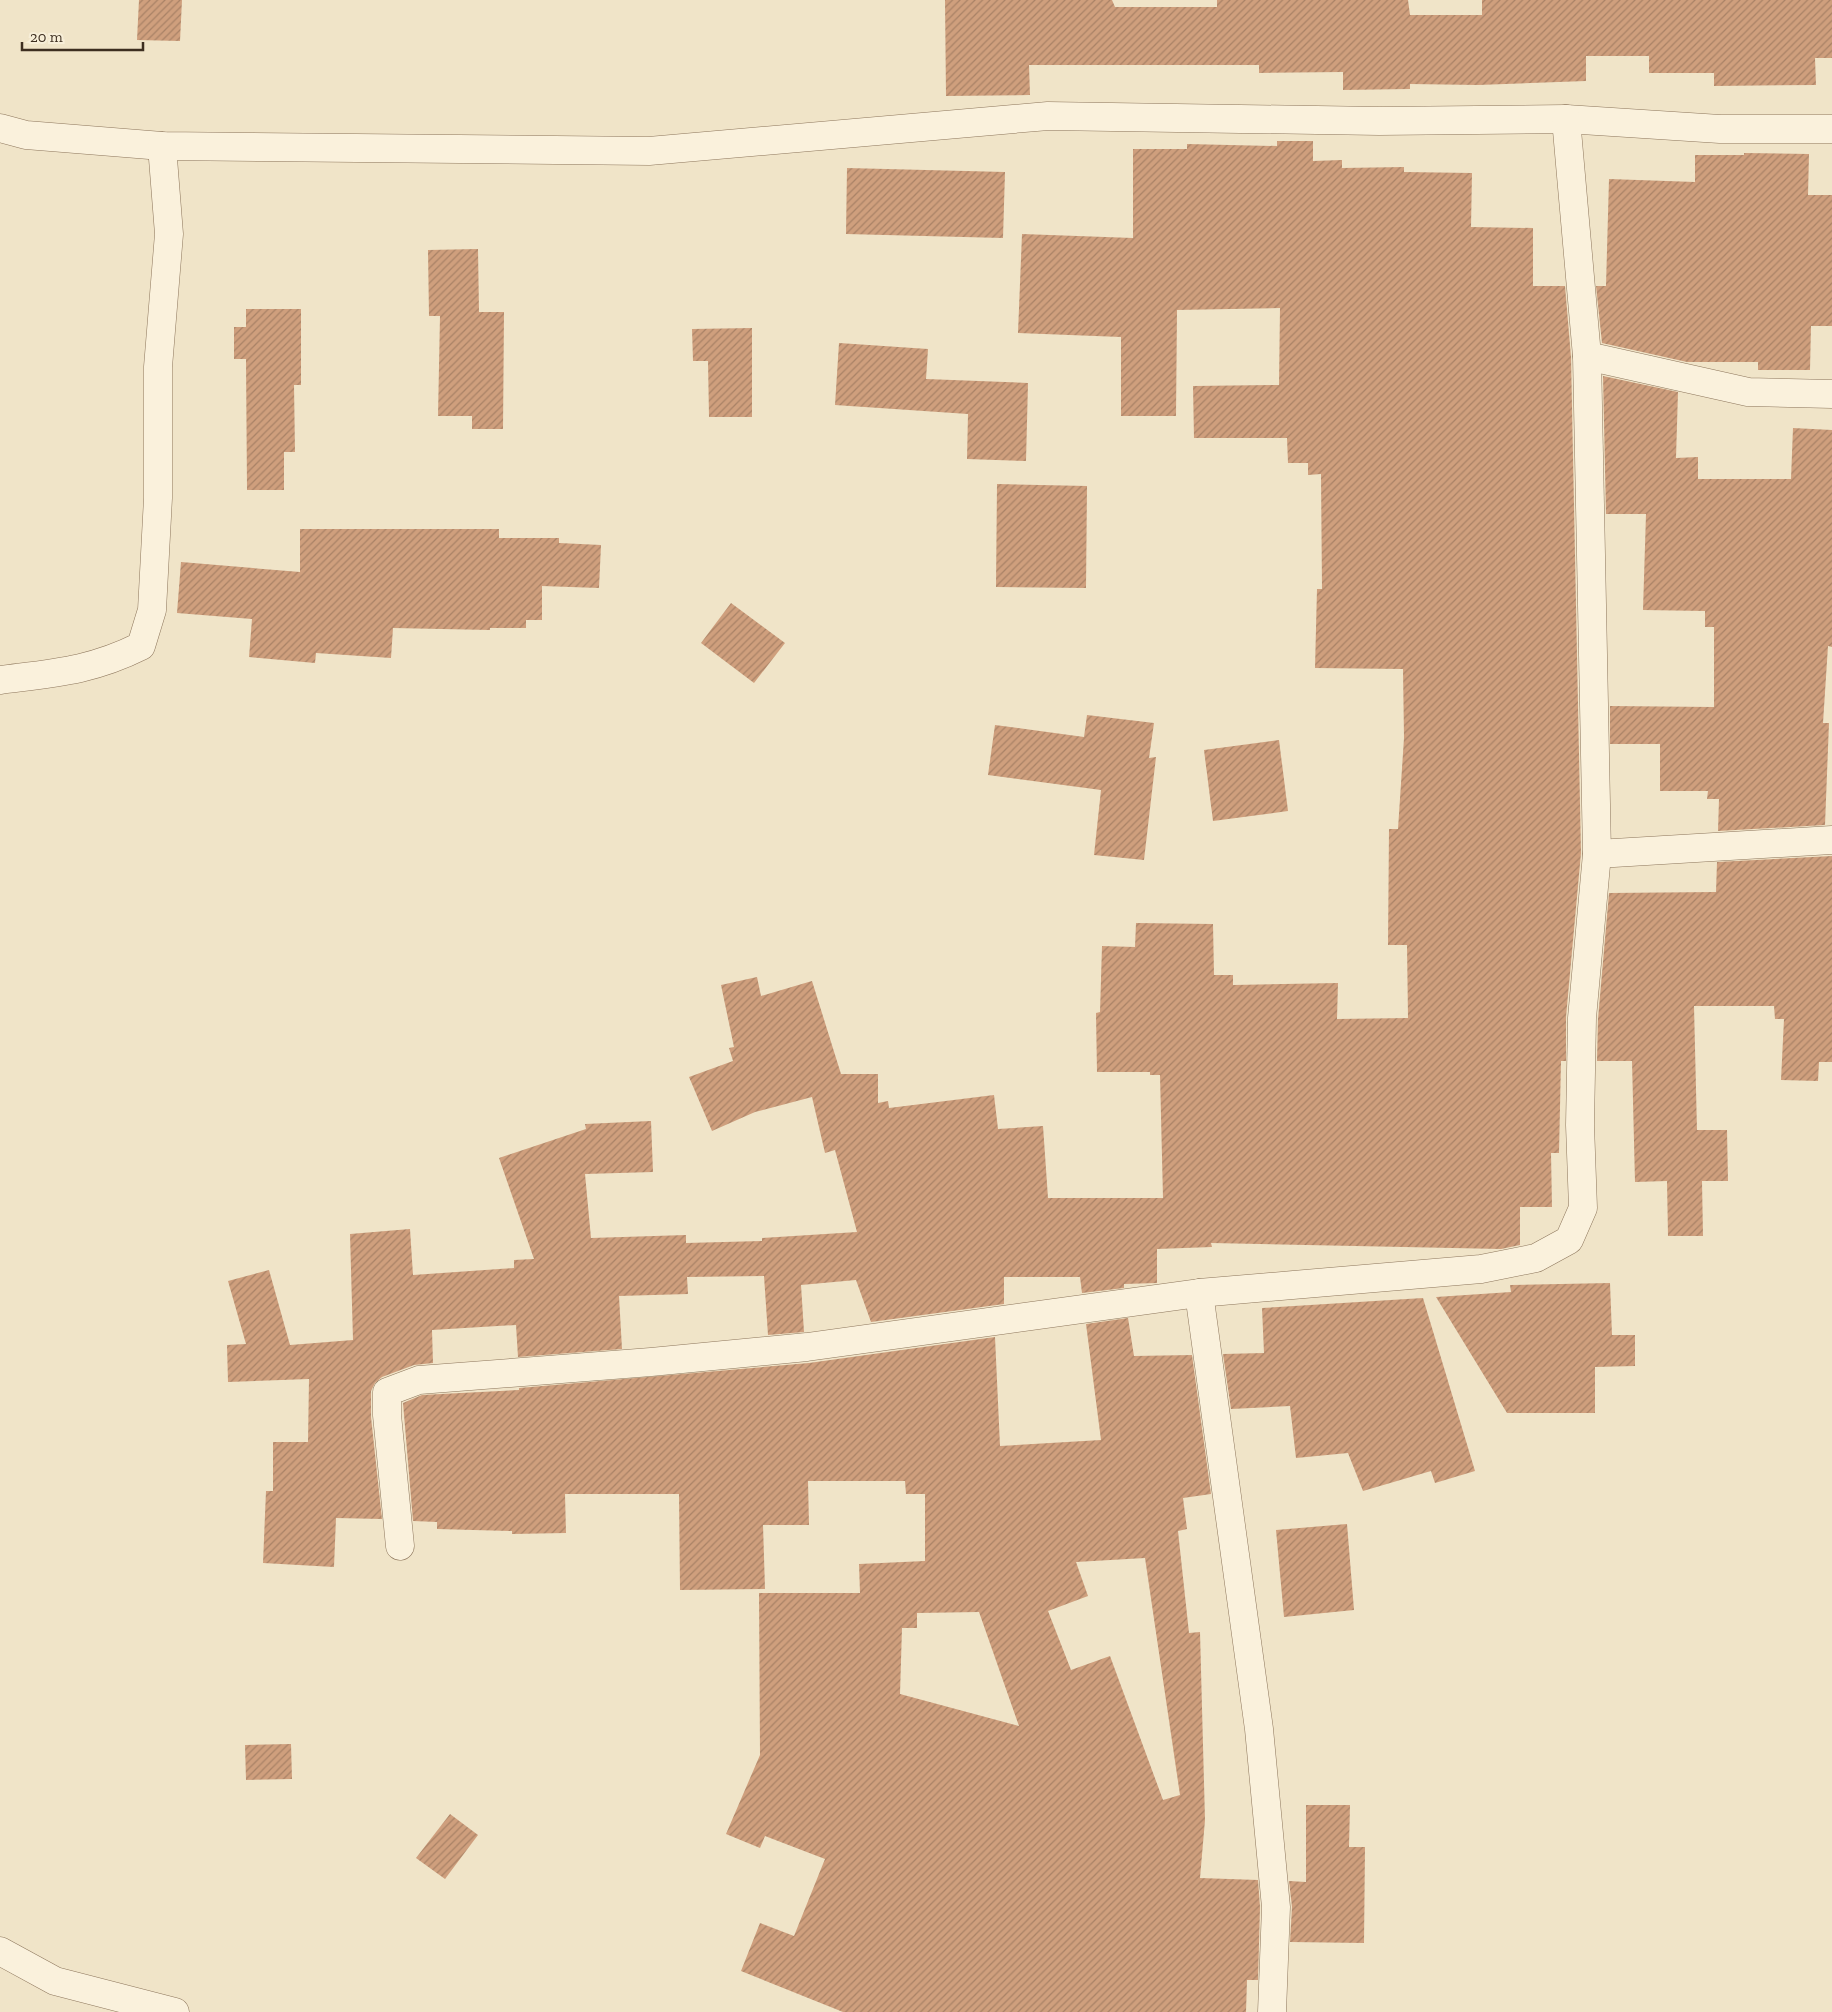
<svg xmlns="http://www.w3.org/2000/svg" width="1832" height="2012" font-family="'Zilla Slab',serif">
<style>
.building{fill:url(#building-hatch);fill-rule:evenodd}
.lines{fill:none;stroke-linecap:round;stroke-linejoin:round}
.minor-casing{stroke:#8d765c;stroke-width:29}
.minor{stroke:#faf1dc;stroke-width:28}
</style>
<defs>
<pattern id="building-hatch" width="6" height="6" patternUnits="userSpaceOnUse" patternTransform="scale(1.25)"><rect width="6" height="6" fill="#cf9f7d"/><path d="M-1 1l2-2M0 6l6-6M5 7l2-2" fill="none" stroke="#a98266"/></pattern>
</defs>
<rect width="100%" height="100%" fill="#f0e4c8"/>
<g class="building">
<polygon points="139,0 182,0 180,41 137,40"/>
<polygon points="945,0 1112,0 1115,7 1217,7 1217,0 1408,0 1410,15 1482,15 1482,0 1832,0 1832,58 1815,58 1816,85 1714,86 1714,73 1649,73 1649,56 1586,56 1586,81 1478,85 1410,84 1410,89 1343,90 1343,72 1259,73 1259,65 1029,65 1030,95 946,96"/>
<polygon points="1277,141 1313,141 1313,161 1342,160 1342,168 1404,167 1404,172 1472,173 1471,227 1533,228 1533,286 1565,286 1571,357 1581,853 1566,1017 1566,1061 1561,1061 1559,1153 1551,1153 1552,1207 1520,1207 1520,1245 1501,1249 1211,1243 1212,1247 1157,1249 1157,1283 1124,1284 1124,1288 1082,1293 1080,1277 1004,1277 1004,1304 871,1322 856,1280 801,1285 804,1332 768,1335 764,1276 687,1277 688,1294 619,1296 622,1349 518,1357 516,1325 432,1330 433,1363 414,1365 382,1377 375,1383 371,1391 371,1417 382,1519 336,1518 334,1567 263,1563 266,1491 273,1491 273,1442 308,1442 309,1379 228,1382 227,1345 246,1344 228,1281 269,1270 290,1345 353,1340 350,1234 410,1229 413,1275 514,1268 514,1260 534,1259 499,1158 586,1129 585,1124 651,1121 653,1172 585,1174 591,1238 686,1235 686,1243 762,1241 762,1238 857,1232 835,1150 825,1153 812,1097 755,1112 712,1131 689,1077 733,1061 729,1048 734,1047 721,985 757,977 761,996 812,981 841,1074 878,1074 878,1103 888,1101 889,1108 994,1095 998,1129 1043,1126 1048,1198 1163,1198 1160,1075 1150,1075 1150,1072 1097,1072 1096,1013 1100,1012 1102,946 1135,947 1136,923 1213,924 1214,975 1233,975 1233,985 1338,983 1337,1019 1408,1018 1407,945 1388,945 1389,829 1398,829 1404,738 1403,669 1315,668 1317,589 1322,589 1321,474 1308,475 1308,463 1288,463 1287,438 1194,438 1193,386 1279,385 1280,308 1177,310 1176,416 1121,416 1121,337 1018,333 1022,234 1133,238 1133,149 1187,149 1187,144 1277,146"/>
<polygon points="1744,153 1809,154 1808,195 1832,195 1832,326 1811,326 1810,370 1758,370 1758,362 1687,362 1602,343 1596,286 1606,286 1609,179 1695,182 1695,155 1744,155"/>
<polygon points="847,168 1005,172 1003,238 846,234"/>
<polygon points="478,249 479,312 504,312 503,429 472,429 472,416 438,416 440,316 429,316 428,250"/>
<polygon points="246,309 301,309 301,385 294,385 295,452 284,452 284,490 247,490 246,359 234,359 234,327 246,327"/>
<polygon points="752,328 752,417 709,417 708,361 693,361 692,329"/>
<polygon points="839,343 928,349 926,379 1028,383 1026,461 967,459 968,414 835,405"/>
<polygon points="1603,376 1678,392 1676,458 1698,457 1698,479 1791,479 1793,428 1832,430 1832,647 1828,646 1823,723 1829,723 1825,825 1718,831 1719,799 1707,799 1708,791 1660,791 1660,744 1610,744 1610,706 1714,707 1714,627 1705,627 1705,611 1643,610 1646,514 1606,514"/>
<polygon points="997,484 1087,486 1086,588 996,587"/>
<polygon points="300,529 499,529 499,538 559,538 559,543 601,545 599,588 542,586 542,620 526,620 526,628 490,628 490,630 393,628 391,658 316,653 315,663 249,657 252,619 177,613 181,562 300,572"/>
<polygon points="731,603 785,643 754,683 701,643"/>
<polygon points="1087,715 1154,723 1149,758 1156,757 1144,860 1094,855 1101,790 988,775 995,725 1084,737"/>
<polygon points="1279,740 1288,811 1213,821 1204,750"/>
<polygon points="1832,856 1832,1062 1819,1062 1818,1081 1781,1080 1784,1019 1775,1019 1774,1006 1694,1006 1697,1130 1727,1130 1728,1181 1702,1181 1703,1236 1668,1236 1667,1181 1635,1182 1632,1061 1597,1061 1598,1019 1609,893 1716,892 1717,862"/>
<polygon points="1610,1283 1612,1335 1635,1335 1635,1366 1595,1367 1595,1413 1507,1413 1436,1297 1511,1292 1510,1285"/>
<polygon points="1423,1298 1475,1471 1435,1483 1431,1471 1363,1491 1348,1453 1296,1458 1290,1406 1231,1409 1223,1354 1264,1353 1262,1308"/>
<path d="M1128,1318L1134,1356L1192,1355L1211,1494L1183,1498L1187,1529L1178,1531L1189,1633L1200,1632L1205,1820L1200,1878L1258,1880L1260,1907L1258,1980H1247L1246,2012H843L741,1971L760,1923L794,1936L825,1859L765,1836L760,1848L726,1834L760,1755L759,1593H860L859,1564L925,1561V1494H906L905,1481H808L809,1525H763L765,1589L680,1590L679,1494H565L566,1533L512,1534V1531L437,1529V1522L413,1521L403,1403L422,1395L519,1390V1388L809,1363L995,1337L1000,1446L1101,1440L1086,1324ZM1145,1558L1180,1795L1163,1800L1110,1656L1071,1670L1048,1611L1088,1596L1076,1562ZM979,1612L1019,1726L900,1694L902,1628H917V1613Z"/>
<polygon points="1347,1524 1354,1610 1284,1617 1276,1530"/>
<polygon points="291,1744 292,1779 246,1780 245,1745"/>
<polygon points="1306,1805 1350,1805 1349,1847 1365,1847 1364,1943 1290,1942 1292,1907 1289,1881 1306,1882"/>
<polygon points="450,1814 478,1835 445,1879 416,1858"/>
</g>
<g class="lines">
<g class="minor-casing">
<g id="minor">
<polyline points="0,128 26,135 162,146 649,151 1048,116 1379,121 1566,119 1720,129 1832,129"/>
<polyline points="1587,356 1748,392 1832,394"/>
<path d="M0,680C54,673 91,671 141,646L152,610L158,498V367L169,234L162,146"/>
<polyline points="1597,854 1832,840"/>
<polyline points="1199,1293 1259,1729 1276,1907 1272,2012"/>
<polyline points="400,1546 387,1415 387,1392 419,1380 651,1362 807,1347 1199,1293 1481,1269 1536,1258 1569,1240 1583,1208 1580,1125 1582,1018 1597,854 1587,356 1566,119"/>
<polyline points="0,1951 55,1981 175,2012"/>
</g>
</g>
<use href="#minor" class="minor"/>
</g>
<path d="M22 42v8h121v-8" fill="none" stroke="#3d2e20" stroke-width="2.5"/>
<text x="30" y="42" font-size="15" fill="#3d2e20" stroke="#f7eed8" stroke-width="4" paint-order="stroke">20 m</text>
</svg>
